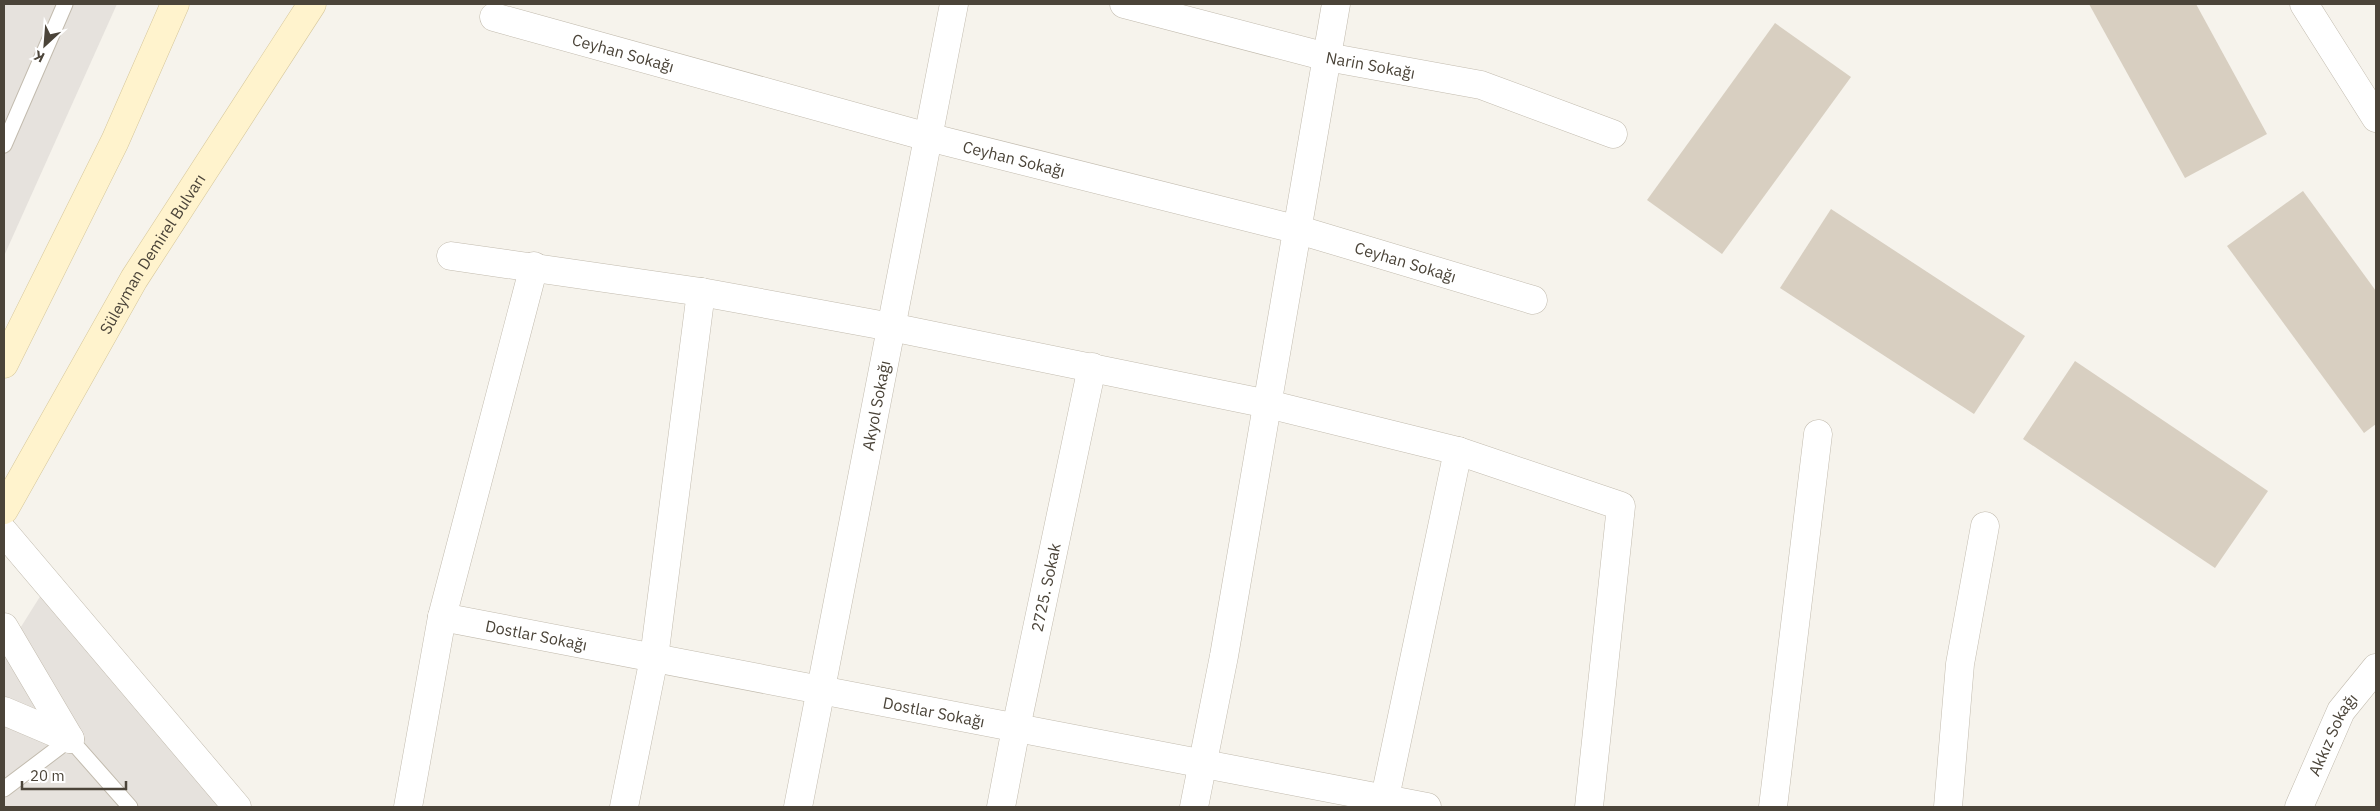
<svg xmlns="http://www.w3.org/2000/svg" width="2380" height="811" font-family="'IBM Plex Sans',sans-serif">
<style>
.industrial{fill:#e6e2dd}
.building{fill:#d8cfc1}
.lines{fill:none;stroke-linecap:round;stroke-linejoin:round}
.service-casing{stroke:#c2bbae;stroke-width:17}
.minor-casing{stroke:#c2bbae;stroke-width:29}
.secondary-casing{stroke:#d6c79b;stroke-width:29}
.service{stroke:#fff;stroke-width:15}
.minor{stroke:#fff;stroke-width:28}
.secondary{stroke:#fff3cd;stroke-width:28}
.labels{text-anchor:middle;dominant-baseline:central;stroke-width:4;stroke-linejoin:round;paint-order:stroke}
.street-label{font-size:16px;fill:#4b4439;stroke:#fff}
</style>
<rect width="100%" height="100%" fill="#f6f3ec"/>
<g class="industrial">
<polygon points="4,4 117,4 4,256"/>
<polygon points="46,587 231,807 4,807 4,654"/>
</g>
<g class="building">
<polygon points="2089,4 2196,4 2267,134 2185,178"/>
<polygon points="1775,23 1851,77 1722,254 1647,200"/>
<polygon points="2303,191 2376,291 2376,424 2364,433 2227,246"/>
<polygon points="1831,209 2025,336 1974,414 1780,288"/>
<polygon points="2075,361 2268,491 2215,568 2023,439"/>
</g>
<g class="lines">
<g class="service-casing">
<g id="service">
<polyline points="4,145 65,4"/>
<polyline points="4,789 70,739 130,807"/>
</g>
</g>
<g class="minor-casing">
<g id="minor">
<path id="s1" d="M1124,4L1327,57L1481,85L1613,134"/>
<polyline points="2304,4 2376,118"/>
<path id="s2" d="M494,17L928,137L1299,230L1533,300"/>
<polyline points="451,256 701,292 891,327 1268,404 1458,451 1621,506 1589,807"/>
<polyline points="4,532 237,807"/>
<path id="s3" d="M442,617L1427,807"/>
<polyline points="4,627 70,739"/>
<polyline points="4,711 70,739"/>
<polyline points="408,807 442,617 534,266"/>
<polyline points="624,807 654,658 701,292"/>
<path id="s4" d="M798,807L954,4"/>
<path id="s5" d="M1001,807L1016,728L1092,367"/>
<polyline points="1194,807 1224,656 1336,4"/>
<polyline points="1383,807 1458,451"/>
<polyline points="1773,807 1818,434"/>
<polyline points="1948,807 1960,664 1985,526"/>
<path id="s6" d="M2299,807L2341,711L2376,668"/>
</g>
</g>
<g class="secondary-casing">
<g id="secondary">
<polyline points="4,364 115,141 175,4"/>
<path id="s7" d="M4,510L134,279L312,4"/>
</g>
</g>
<use href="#service" class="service"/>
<use href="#minor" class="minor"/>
<use href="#secondary" class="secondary"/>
</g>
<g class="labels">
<g class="street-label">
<text stroke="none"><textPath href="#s2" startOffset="134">Ceyhan Sokağı</textPath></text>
<text stroke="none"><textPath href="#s1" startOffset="254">Narin Sokağı</textPath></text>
<text stroke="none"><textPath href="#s2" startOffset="539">Ceyhan Sokağı</textPath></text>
<text stroke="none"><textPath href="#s7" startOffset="296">Süleyman Demirel Bulvarı</textPath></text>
<text stroke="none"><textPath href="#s2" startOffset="944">Ceyhan Sokağı</textPath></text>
<text stroke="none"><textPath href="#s4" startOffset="409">Akyol Sokağı</textPath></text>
<text stroke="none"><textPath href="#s5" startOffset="224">2725. Sokak</textPath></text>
<text stroke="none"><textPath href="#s3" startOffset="96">Dostlar Sokağı</textPath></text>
<text stroke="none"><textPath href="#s3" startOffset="501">Dostlar Sokağı</textPath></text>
<text stroke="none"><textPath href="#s6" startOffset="80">Akkız Sokağı</textPath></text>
</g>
</g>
<rect width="2380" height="811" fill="none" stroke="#4b4439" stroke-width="10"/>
<g transform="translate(45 45) rotate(206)" stroke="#ffffff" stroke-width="4" paint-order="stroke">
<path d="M0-4L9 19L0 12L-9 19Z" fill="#4b4439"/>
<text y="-8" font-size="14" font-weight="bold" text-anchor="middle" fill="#4b4439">K</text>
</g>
<path d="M22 781v8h104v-8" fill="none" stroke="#4b4439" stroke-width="2.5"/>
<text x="30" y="781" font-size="15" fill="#4b4439" stroke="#ffffff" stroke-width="4" paint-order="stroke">20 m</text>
</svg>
